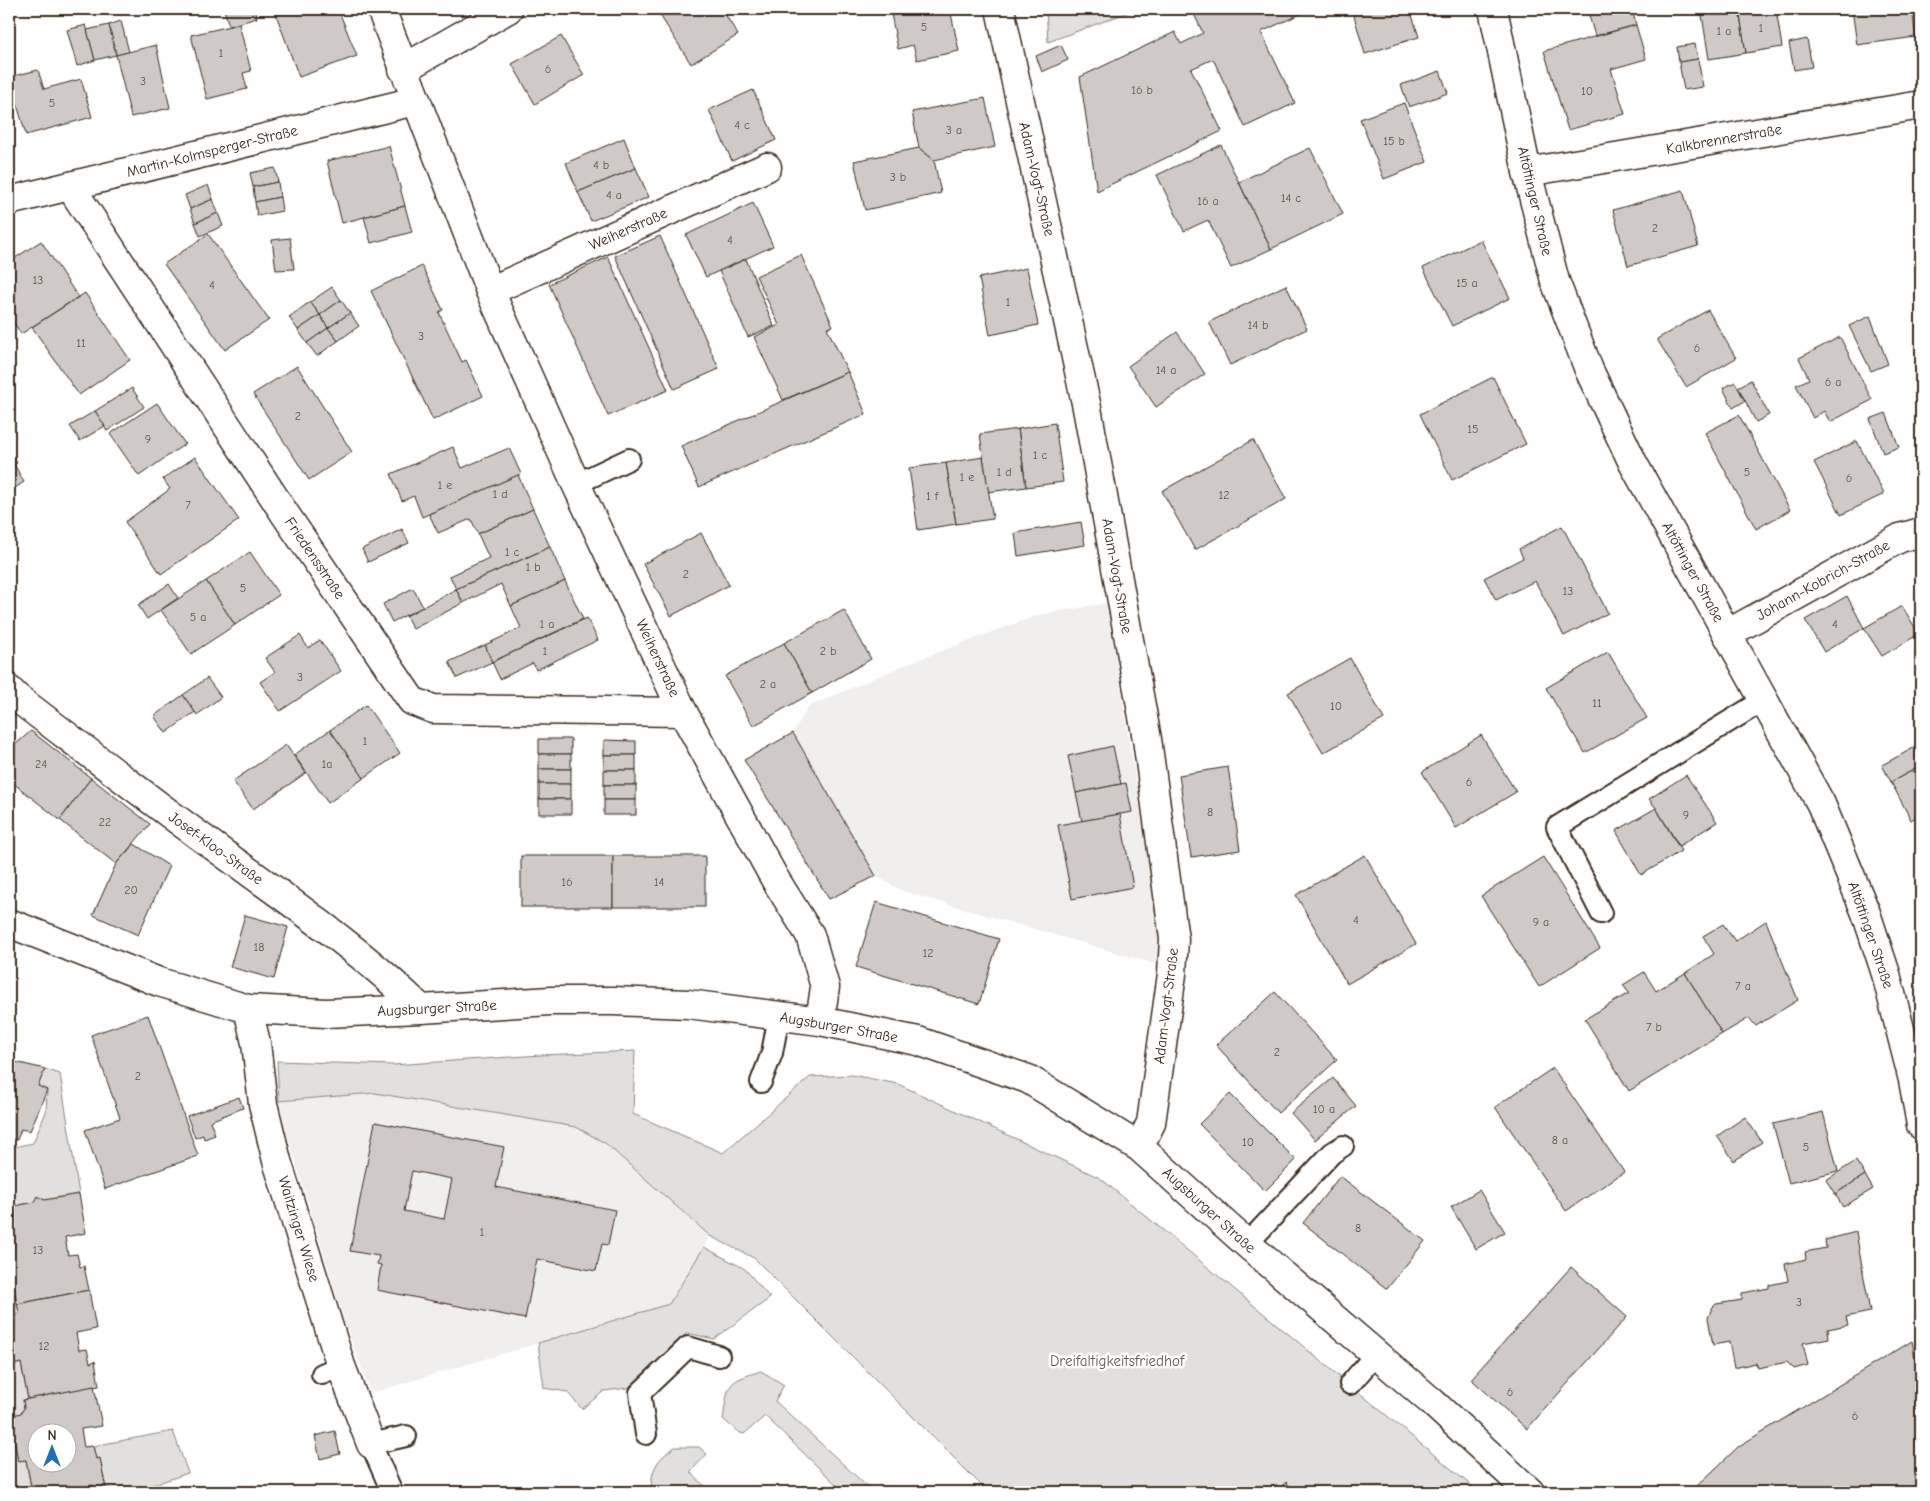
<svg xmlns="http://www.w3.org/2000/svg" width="1930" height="1501" font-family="'Comic Neue',sans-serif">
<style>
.built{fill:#f1efee}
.green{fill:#e2e0de;stroke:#8e857e}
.building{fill:#cfcac7;stroke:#3b2a1e;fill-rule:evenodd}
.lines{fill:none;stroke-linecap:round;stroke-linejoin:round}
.service-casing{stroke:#3b2a1e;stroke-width:24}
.minor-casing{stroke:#3b2a1e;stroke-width:31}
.tertiary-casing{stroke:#3b2a1e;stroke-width:31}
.service{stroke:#fff;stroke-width:20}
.minor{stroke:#fff;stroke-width:28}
.tertiary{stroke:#fff;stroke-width:28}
.labels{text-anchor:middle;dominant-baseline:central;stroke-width:5;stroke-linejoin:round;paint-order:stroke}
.number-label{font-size:12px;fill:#605248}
.street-label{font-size:15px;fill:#3b2a1e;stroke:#fff}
.park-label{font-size:15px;fill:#65584e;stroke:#fff}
</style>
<rect width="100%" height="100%" fill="#fff"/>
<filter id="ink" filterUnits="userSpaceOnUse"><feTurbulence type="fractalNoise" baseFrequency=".02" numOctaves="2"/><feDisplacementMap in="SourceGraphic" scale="10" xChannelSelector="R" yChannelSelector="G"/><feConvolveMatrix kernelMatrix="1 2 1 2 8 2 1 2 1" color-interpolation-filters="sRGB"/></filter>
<g filter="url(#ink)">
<g class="built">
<polygon points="1107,603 1166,967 902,891 876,876 793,733 808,707 904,665 1038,615"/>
<polygon points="374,1093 576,1127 605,1143 710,1236 669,1304 371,1393 344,1321 287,1134 279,1101"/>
</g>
<g class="green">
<polygon points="1046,9 1137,9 1048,42"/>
<polygon points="635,1051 633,1114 723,1153 810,1077 852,1075 898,1084 1100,1178 1479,1492 988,1492 754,1258 710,1236 605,1143 576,1127 375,1093 279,1101 277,1061 393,1065 541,1055"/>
<polygon points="45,1069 60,1074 79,1194 44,1200 38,1196 35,1202 15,1206 14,1202 9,1203 9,1148 33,1143 46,1112 47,1090 38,1086"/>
<polygon points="704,1247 745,1269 770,1298 714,1339 687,1333 628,1388 604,1391 582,1409 567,1392 544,1388 538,1343 669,1304"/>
<polygon points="9,1268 11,1268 19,1312 15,1317 9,1318"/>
<polygon points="9,1341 13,1365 21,1363 28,1399 23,1400 24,1408 21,1413 9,1416"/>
<path d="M761,1371L784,1385L775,1401L873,1492H844L765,1416L744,1434L738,1432L723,1419C729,1383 725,1382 761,1371Z"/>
<polygon points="173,1431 188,1473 132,1492 87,1492 92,1485 93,1485 95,1491 106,1489 100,1459 96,1459 93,1446"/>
<polygon points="9,1432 13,1433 18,1461 26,1460 32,1492 9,1492"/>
<path d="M675,1447H699L707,1454L690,1472L711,1492H685L681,1489L678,1492H651C651,1469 656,1460 675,1447Z"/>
</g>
<g class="building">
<polygon points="224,9 255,9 257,18 229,26"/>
<polygon points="274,9 338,9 357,56 299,77"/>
<polygon points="656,9 722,9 738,35 691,64"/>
<polygon points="890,9 950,9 959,51 917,60 913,45 898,49"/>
<polygon points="1204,9 1306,9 1307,11 1261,32 1295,103 1245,127 1213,59 1191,69 1222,131 1097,191 1080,77 1175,32 1181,44 1203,33 1194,14"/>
<polygon points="1352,9 1410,9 1419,37 1365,54"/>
<polygon points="1599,9 1632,9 1636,25 1595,36 1588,12"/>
<polygon points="1701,9 1739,9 1746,53 1709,59"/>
<polygon points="1739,9 1776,9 1782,47 1746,53"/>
<polygon points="1852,9 1912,9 1916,37 1857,45"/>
<polygon points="121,21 129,52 116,55 109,25"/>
<polygon points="239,24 251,71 243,73 247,89 207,99 191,35"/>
<polygon points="86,25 95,60 77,66 67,30"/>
<polygon points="109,25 116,55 95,60 87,30"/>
<polygon points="1636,25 1646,59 1611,69 1625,114 1568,130 1544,51"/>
<polygon points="561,36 584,75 535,104 512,64"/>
<polygon points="1807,39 1812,67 1794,70 1789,43"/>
<polygon points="1695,44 1698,59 1679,62 1677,47"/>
<polygon points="156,45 170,108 131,117 116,55"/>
<polygon points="1061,45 1068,60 1042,72 1036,56"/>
<polygon points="1698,59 1703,87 1684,90 1679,62"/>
<polygon points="38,70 44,89 81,79 92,117 26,135 9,77"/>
<polygon points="1440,71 1448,93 1409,107 1401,85"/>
<polygon points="753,90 776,140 732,161 709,110"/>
<polygon points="985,98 995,147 934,160 919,148 912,112"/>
<polygon points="1404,103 1427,162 1384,179 1360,119"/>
<polygon points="624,138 636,168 578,192 566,163"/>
<polygon points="1221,145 1271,249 1231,268 1208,220 1184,231 1157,175"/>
<polygon points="389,146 405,206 342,223 327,161"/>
<polygon points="919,148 934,160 941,193 865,210 854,161"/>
<polygon points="1310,148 1343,214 1271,249 1239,182"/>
<polygon points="275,168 278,182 253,187 250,173"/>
<polygon points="636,168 649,197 591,221 578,192"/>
<polygon points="278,182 280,197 255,202 253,187"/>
<polygon points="208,185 213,199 190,209 185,195"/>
<polygon points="1683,190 1698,246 1628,266 1613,210"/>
<polygon points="280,197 282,211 257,216 255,202"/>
<polygon points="213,199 218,213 195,223 190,209"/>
<polygon points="753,203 773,246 706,277 686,235"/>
<polygon points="405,206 412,232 371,243 364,217"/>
<polygon points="218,213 223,226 200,236 195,223"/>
<polygon points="208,234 269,320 225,350 164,264"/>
<polygon points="660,236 719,369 674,389 615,256"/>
<polygon points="290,238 294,269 276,270 272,240"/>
<polygon points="1481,240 1510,298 1452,326 1423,268"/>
<polygon points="41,241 78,297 21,334 9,315 9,262"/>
<polygon points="801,255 833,326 827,328 848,372 783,400 754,337 779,325 756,276"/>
<polygon points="608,257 668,390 608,416 549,284"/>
<polygon points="746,259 774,326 748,337 719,271"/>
<polygon points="422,266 443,310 439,312 441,317 462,362 466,360 483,396 433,420 371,291"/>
<polygon points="1027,268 1038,325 990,335 979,278"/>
<polygon points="1286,285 1307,329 1230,365 1209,322"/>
<polygon points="332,287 341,300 320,315 310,302"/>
<polygon points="85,293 130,360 79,395 32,327"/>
<polygon points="341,300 350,313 328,328 320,315"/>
<polygon points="310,302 320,315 298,330 289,317"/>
<polygon points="1708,310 1736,358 1686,387 1657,339"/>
<polygon points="350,313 359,326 338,341 328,328"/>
<polygon points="320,315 328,328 307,343 298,330"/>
<polygon points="1870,316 1888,364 1871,371 1849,326"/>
<polygon points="328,328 338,341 317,356 307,343"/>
<polygon points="1177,332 1205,374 1156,407 1128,366"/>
<polygon points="1840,337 1872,400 1830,422 1824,411 1813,418 1796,385 1809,379 1799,358"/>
<polygon points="297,366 352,452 309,480 253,394"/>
<polygon points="848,372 866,414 699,487 681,446"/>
<polygon points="1493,377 1526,444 1452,480 1420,414"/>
<polygon points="1751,380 1769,415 1756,422 1738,387"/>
<polygon points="1735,382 1745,401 1733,408 1723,388"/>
<polygon points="132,388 144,407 107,431 95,411"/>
<polygon points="157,403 185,444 139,476 110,434"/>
<polygon points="95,411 105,426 80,441 70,426"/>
<polygon points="1886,413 1899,447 1883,453 1870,419"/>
<polygon points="1739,415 1790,510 1756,529 1705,433"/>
<polygon points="1055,423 1063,482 1026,487 1018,429"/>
<polygon points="1018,429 1026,487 988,492 980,434"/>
<polygon points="1253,440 1286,499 1195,550 1162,491"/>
<polygon points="1857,441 1884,494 1841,515 1814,462"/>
<polygon points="453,447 462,468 509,448 521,474 422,517 414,496 402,501 391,474"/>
<polygon points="9,450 17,463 9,467"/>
<polygon points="195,457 239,520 161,574 125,522 170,489 163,479"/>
<polygon points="983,457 993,519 956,524 946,463"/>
<polygon points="946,463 956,524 918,530 909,468"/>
<polygon points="14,464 24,482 9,492 9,467"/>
<polygon points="518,475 533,509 478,534 471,519 438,533 429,514"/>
<polygon points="533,509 550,547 456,589 450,576 489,558 478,534"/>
<polygon points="1081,522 1085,545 1018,556 1015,533"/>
<polygon points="1562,526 1608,613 1564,636 1535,581 1496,600 1484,578 1523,558 1519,549"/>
<polygon points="402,529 409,543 368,562 362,549"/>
<polygon points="701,533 729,585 671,616 643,564"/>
<polygon points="550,547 565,581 511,606 501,584 463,603 456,589"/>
<polygon points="250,552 279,595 235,625 206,581"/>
<polygon points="206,581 235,625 191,654 161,610"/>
<polygon points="565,581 583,619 492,662 485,645 521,628 511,606"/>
<polygon points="169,584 178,598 147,619 138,605"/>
<polygon points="413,588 423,607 392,622 383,604"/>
<polygon points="456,589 463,603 413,629 406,616"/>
<polygon points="1847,596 1864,628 1824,652 1805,620"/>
<polygon points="1902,606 1919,634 1882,656 1864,628"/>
<polygon points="844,610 871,659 812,693 784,643"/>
<polygon points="587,618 598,640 536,670 533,663 500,679 492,662"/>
<polygon points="300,635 308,648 320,640 341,671 280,711 260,682 275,672 265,658"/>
<polygon points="784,643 812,693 753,726 725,676"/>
<polygon points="485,645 492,662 457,678 449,662"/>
<polygon points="1608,652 1647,718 1585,753 1546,688"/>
<polygon points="1350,658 1384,719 1323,753 1288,693"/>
<polygon points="207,678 221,697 197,715 183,695"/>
<polygon points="183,695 195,712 166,733 154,716"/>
<polygon points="366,705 400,753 364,778 330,730"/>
<polygon points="330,730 364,778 328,803 294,755"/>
<polygon points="31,731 91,778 60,820 13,783 9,786 9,750"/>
<polygon points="793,733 876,876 829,899 744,760"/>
<polygon points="1481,735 1516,792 1456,828 1422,772"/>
<rect x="539" y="739" width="32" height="15"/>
<polygon points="604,740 636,741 636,755 604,755"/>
<polygon points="286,745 306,773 253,809 233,781"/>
<polygon points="1919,745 1921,749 1921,766 1891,782 1882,765"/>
<polygon points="1113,746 1121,784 1076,793 1068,756"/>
<rect x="539" y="754" width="32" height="15"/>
<rect x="604" y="755" width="32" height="15"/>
<polygon points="1921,766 1921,814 1911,820 1891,782"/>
<polygon points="1228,767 1240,850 1191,857 1179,775"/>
<rect x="539" y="769" width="32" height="15"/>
<rect x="604" y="770" width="32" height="15"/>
<polygon points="1686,775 1717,822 1679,846 1656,808 1649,799"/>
<polygon points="91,778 150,824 116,864 60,820"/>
<polygon points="1126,783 1132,812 1082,821 1076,793"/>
<rect x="539" y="784" width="32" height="15"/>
<rect x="604" y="785" width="32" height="15"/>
<rect x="539" y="799" width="32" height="15"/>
<rect x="604" y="800" width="32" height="15"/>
<polygon points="1656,808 1681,851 1641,875 1616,831"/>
<polygon points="1120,814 1133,887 1072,899 1058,825"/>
<polygon points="134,844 169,866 138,935 93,915 116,864"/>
<polygon points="1365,855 1416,944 1347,984 1296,895"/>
<rect x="521" y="856" width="92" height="51"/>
<rect x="613" y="856" width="92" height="51"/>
<polygon points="1543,857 1600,948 1539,987 1481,896"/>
<polygon points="876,902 999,939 979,1004 856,967"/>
<polygon points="245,915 288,927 274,979 230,967"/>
<polygon points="1766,921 1798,1000 1756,1026 1749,1018 1722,1034 1685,973 1714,954 1703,936 1723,924 1735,941"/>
<polygon points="1644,972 1656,991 1685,973 1722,1034 1629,1091 1585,1019 1629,993 1623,985"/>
<polygon points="1275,992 1337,1060 1278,1113 1216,1045"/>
<polygon points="148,1015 198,1156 105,1189 85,1130 120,1118 91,1035"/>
<polygon points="9,1048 14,1049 11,1061 45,1069 38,1086 47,1090 30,1131 21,1129 17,1140 9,1138"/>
<polygon points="1553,1068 1624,1172 1566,1211 1495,1107"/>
<polygon points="1333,1078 1356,1106 1315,1140 1291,1113"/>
<polygon points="1230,1094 1296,1160 1265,1191 1199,1124"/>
<polygon points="239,1097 243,1108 210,1121 215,1135 204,1139 203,1135 195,1138 187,1116"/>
<polygon points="1823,1112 1838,1171 1789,1183 1773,1124"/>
<polygon points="1745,1117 1762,1142 1734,1161 1717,1136"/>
<path d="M375,1122L504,1147L496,1187L615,1210L608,1245L602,1244L596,1271L537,1259L525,1319L377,1290L381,1265L377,1264L379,1256L350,1251ZM412,1171L452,1179L444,1219L404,1211Z"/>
<polygon points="1856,1161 1865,1175 1835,1194 1826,1180"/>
<polygon points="1865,1175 1873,1189 1843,1207 1835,1194"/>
<polygon points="1340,1176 1425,1241 1387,1289 1303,1223"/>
<polygon points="1479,1190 1505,1232 1476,1249 1451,1207"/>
<polygon points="79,1194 86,1233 65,1237 68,1255 77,1254 80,1267 84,1266 89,1290 17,1304 11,1268 9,1268 9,1203 14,1202 15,1206 35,1202 38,1196 44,1200"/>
<polygon points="1856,1232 1870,1312 1846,1317 1848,1325 1828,1329 1829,1338 1803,1343 1808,1365 1794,1369 1787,1362 1758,1368 1756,1363 1734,1368 1729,1342 1713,1345 1708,1318 1712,1308 1716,1304 1742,1300 1742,1293 1769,1288 1769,1285 1788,1281 1785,1264 1806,1259 1805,1252 1826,1248 1825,1240"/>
<polygon points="1571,1267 1627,1317 1527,1429 1471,1379"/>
<polygon points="89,1290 96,1329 76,1333 79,1350 87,1349 90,1363 95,1361 99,1386 28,1399 21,1363 13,1365 9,1341 9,1318 15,1317 19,1312 17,1304"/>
<polygon points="1912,1341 1921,1387 1921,1492 1691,1492 1739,1446"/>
<path d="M94,1386L102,1426L81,1429L84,1447L93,1446L96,1459L100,1458L106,1489L94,1491L93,1485H92L87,1492H82L76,1488L55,1492H32L26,1460L18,1461L13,1433L9,1434V1416L21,1413L24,1408L23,1400ZM38,1434H68V1464H38Z"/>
<polygon points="335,1431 340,1454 320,1459 315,1436"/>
<polygon points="1286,1482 1296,1492 1276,1492"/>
</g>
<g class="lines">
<g class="service-casing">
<g id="service">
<polyline points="576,484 629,459"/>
<polyline points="1601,913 1557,827 1764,700"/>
<polyline points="761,1082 772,1053 779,1016"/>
<polyline points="1247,1244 1332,1153 1343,1146"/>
<polyline points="322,1374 341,1366"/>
<polyline points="1350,1384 1376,1354"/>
<polyline points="646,1434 640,1393 688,1347 719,1356"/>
<polyline points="392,1492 371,1444 406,1436"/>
</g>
</g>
<g class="minor-casing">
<g id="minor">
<polyline points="381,9 490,291 576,484 683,712 775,879 810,935 825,987 820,1021"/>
<polyline points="1000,9 1087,408 1147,739 1174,939 1172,974 1151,1123 1139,1147"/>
<polyline points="1493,9 1527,172 1555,281 1589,370 1633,463 1821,804 1866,913 1886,974 1913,1080 1921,1125"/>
<polyline points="403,69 508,9"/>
<polyline points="1527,172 1921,105"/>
<polyline points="70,186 285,514 412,701 433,709 683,712"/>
<polyline points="9,201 415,101"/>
<polyline points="490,291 767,167"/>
<polyline points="1727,634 1900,538 1921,532"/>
<path d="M9,690L16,697C83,748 148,799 216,848C286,899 359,948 421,1009"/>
<polyline points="248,1009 256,1043 263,1104 277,1161 341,1366 371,1444"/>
</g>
</g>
<g class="tertiary-casing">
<polyline id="tertiary" points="9,923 159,982 248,1009 326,1013 421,1009 551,1001 613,1001 688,1004 820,1021 918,1041 1028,1079 1139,1147 1247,1244 1432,1402 1530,1492"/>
</g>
<use href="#service" class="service"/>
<use href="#minor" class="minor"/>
<use href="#tertiary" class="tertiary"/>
</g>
</g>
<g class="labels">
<g class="number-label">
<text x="924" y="27">5</text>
<text x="1761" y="28">1</text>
<text x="1724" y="31">1 a</text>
<text x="221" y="53">1</text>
<text x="548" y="69">6</text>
<text x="143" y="81">3</text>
<text x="1142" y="90">16 b</text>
<text x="1587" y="91">10</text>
<text x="52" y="103">5</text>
<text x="742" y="125">4 c</text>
<text x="954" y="130">3 a</text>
<text x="1394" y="141">15 b</text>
<text x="601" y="165">4 b</text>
<text x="898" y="177">3 b</text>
<text x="614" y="195">4 a</text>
<text x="1291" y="198">14 c</text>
<text x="1208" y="201">16 a</text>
<text x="1655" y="228">2</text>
<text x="730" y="240">4</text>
<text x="38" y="280">13</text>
<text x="1467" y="283">15 a</text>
<text x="212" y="285">4</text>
<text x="1008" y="302">1</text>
<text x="1258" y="325">14 b</text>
<text x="421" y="336">3</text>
<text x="81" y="343">11</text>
<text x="1697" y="348">6</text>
<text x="1166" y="370">14 a</text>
<text x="1833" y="382">6 a</text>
<text x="298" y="416">2</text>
<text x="1473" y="429">15</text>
<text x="148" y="439">9</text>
<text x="1040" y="455">1 c</text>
<text x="1004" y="472">1 d</text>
<text x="1747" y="472">5</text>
<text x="967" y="477">1 e</text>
<text x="1849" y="478">6</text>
<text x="445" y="485">1 e</text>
<text x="500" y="494">1 d</text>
<text x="1224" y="495">12</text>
<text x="932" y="496">1 f</text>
<text x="188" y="505">7</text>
<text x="512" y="552">1 c</text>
<text x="533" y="567">1 b</text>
<text x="686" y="574">2</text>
<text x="243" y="588">5</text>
<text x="1568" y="591">13</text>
<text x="198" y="617">5 a</text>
<text x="547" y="624">1 a</text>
<text x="1835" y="624">4</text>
<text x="545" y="651">1</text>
<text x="828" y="651">2 b</text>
<text x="300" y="677">3</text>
<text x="768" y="684">2 a</text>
<text x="1597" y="703">11</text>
<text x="1336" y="706">10</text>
<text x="365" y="741">1</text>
<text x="41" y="764">24</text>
<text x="327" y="764">1a</text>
<text x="1469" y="782">6</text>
<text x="1210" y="812">8</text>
<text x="1686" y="815">9</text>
<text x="105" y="822">22</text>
<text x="567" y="882">16</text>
<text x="659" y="882">14</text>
<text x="131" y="890">20</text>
<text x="1356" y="920">4</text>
<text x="1541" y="922">9 a</text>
<text x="259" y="947">18</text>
<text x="928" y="953">12</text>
<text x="1743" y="986">7 a</text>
<text x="1654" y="1027">7 b</text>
<text x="1277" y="1052">2</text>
<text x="138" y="1076">2</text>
<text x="1324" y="1109">10 a</text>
<text x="1560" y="1140">8 a</text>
<text x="1248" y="1142">10</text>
<text x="1806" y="1147">5</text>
<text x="1358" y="1228">8</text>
<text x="482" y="1232">1</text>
<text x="38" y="1250">13</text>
<text x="1799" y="1302">3</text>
<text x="44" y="1346">12</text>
<text x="1510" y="1392">6</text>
<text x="1855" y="1416">6</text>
</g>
<g class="street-label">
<text transform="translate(1724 139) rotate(-10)">Kalkbrennerstraße</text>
<text transform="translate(212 151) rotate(-14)">Martin-Kolmsperger-Straße</text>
<text transform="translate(1037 179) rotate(77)">Adam-Vogt-Straße</text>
<text transform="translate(1535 201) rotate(77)">Altöttinger Straße</text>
<text transform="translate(628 229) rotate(-24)">Weiherstraße</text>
<text transform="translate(315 558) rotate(56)">Friedensstraße</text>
<text transform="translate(1693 572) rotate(61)">Altöttinger Straße</text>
<text transform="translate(1117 576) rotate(80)">Adam-Vogt-Straße</text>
<text transform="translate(1823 580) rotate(-29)">Johann-Kobrich-Straße</text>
<text transform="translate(658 658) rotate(65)">Weiherstraße</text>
<text transform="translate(216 848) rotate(36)">Josef-Kloo-Straße</text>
<text transform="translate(1871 935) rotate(71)">Altöttinger Straße</text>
<text transform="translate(1166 1006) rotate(-83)">Adam-Vogt-Straße</text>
<text transform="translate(437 1008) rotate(-3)">Augsburger Straße</text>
<text transform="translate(839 1027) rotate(10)">Augsburger Straße</text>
<text transform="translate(1209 1210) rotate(42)">Augsburger Straße</text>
<text transform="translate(299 1229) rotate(73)">Waitzinger Wiese</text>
</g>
<g class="park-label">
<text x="1117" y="1361">Dreifaltigkeitsfriedhof</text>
</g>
</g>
<rect width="1930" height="1501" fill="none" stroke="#fff" stroke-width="30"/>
<rect x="15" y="15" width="1900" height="1471" fill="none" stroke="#3b2a1e" stroke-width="2" filter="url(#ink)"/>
<g transform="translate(52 1448)"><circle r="24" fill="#ffffff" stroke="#b1aaa5"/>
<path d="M0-4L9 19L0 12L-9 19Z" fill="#1f6fb2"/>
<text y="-8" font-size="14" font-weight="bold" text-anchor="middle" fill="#3b2a1e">N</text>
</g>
</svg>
